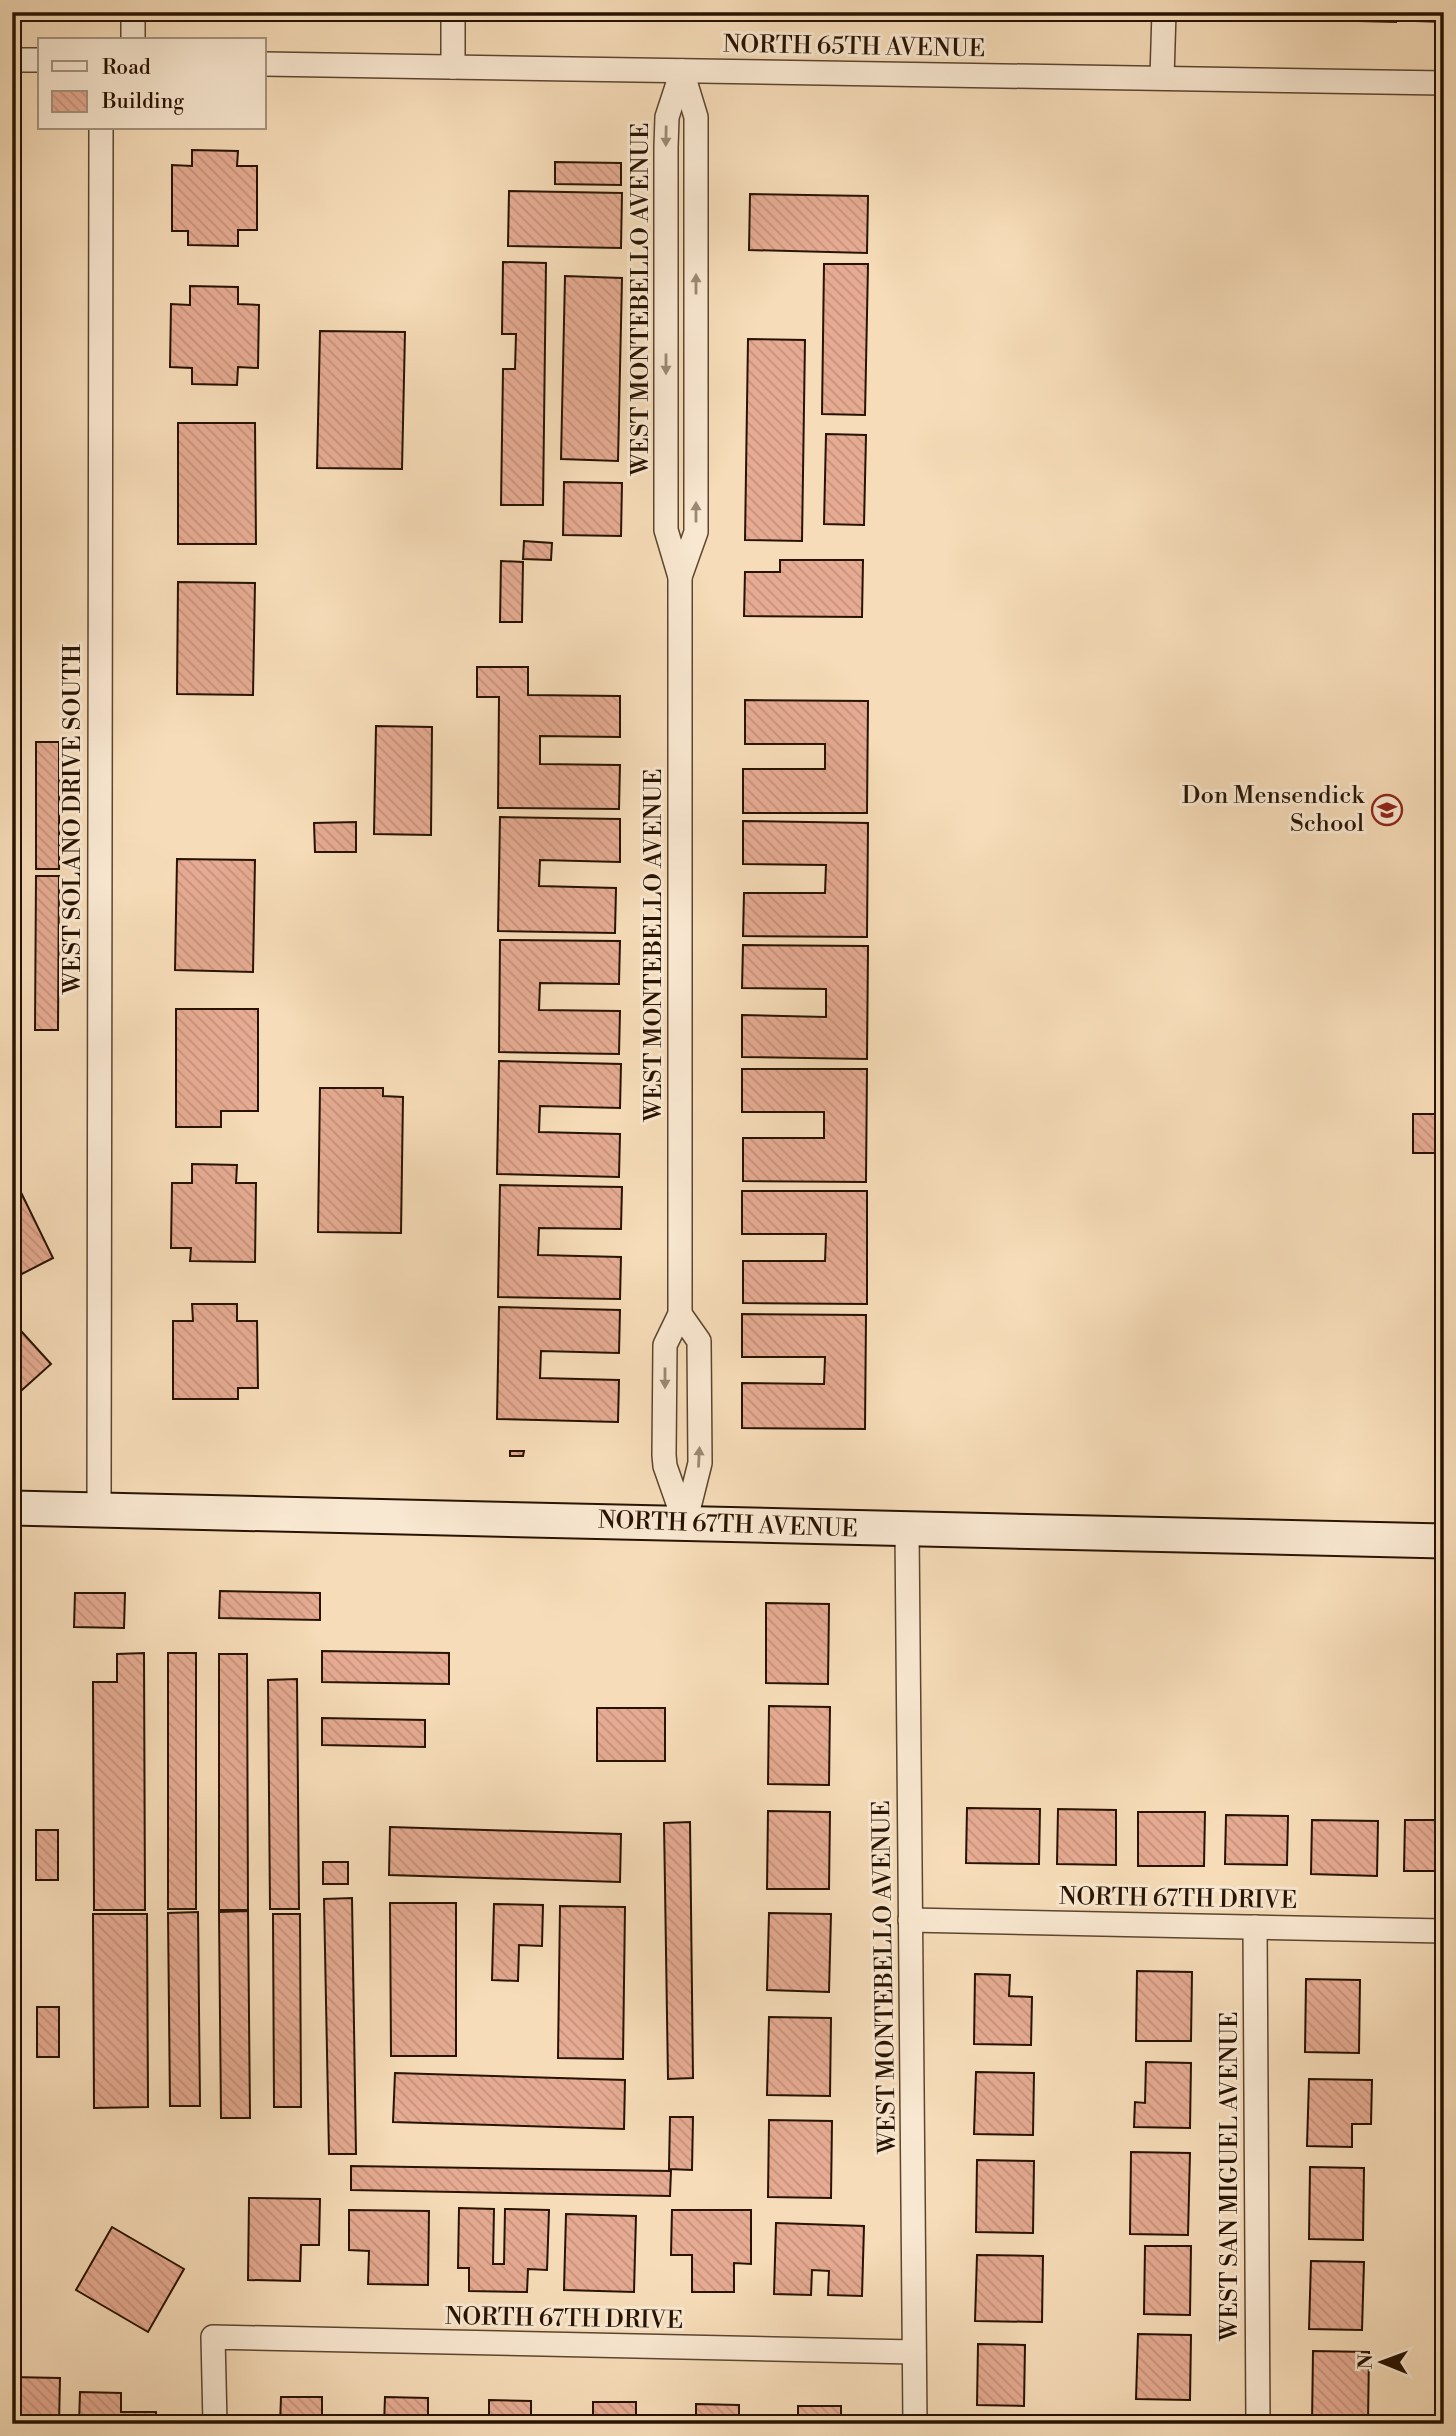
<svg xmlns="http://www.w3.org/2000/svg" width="1456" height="2436" font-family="'Libre Bodoni',serif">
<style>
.building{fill:url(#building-back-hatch);stroke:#281301;stroke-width:2}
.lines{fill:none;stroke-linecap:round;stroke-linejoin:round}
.street-casing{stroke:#5c452f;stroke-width:26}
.secondary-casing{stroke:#281301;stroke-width:37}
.street{stroke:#f9e8d1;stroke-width:23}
.secondary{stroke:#f9e8d1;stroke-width:33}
.oneway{fill:#9b8873}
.labels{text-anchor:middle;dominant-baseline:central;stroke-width:6;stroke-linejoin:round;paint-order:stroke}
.street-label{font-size:24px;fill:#281301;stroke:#f9e8d1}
.poi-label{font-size:24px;fill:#281301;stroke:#f9e8d1;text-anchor:end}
</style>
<defs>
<pattern id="building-back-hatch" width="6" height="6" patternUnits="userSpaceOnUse" patternTransform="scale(1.75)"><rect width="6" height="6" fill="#e6ab92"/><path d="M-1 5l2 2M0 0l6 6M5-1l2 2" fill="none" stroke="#c5927c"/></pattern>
</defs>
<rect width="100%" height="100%" fill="#f6dcb8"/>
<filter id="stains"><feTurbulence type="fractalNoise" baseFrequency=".00286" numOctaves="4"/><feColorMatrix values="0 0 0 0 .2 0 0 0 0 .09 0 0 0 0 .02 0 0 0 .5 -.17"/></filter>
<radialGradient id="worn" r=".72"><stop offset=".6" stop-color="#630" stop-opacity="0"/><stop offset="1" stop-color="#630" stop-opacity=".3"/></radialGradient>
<g class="building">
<polygon points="932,12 1007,12 1007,15 931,14"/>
<polygon points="1032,12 1106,12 1105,20 1031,19"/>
<polygon points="1221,12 1297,12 1297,19 1221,18"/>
<polygon points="1319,12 1396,12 1396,22 1319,20"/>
<polygon points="1416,12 1444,12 1444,22 1416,21"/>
<polygon points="192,150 238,151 237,166 257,166 257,230 238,230 238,246 188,245 188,231 172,231 172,165 192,166"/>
<polygon points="555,162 621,163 621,185 555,184"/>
<polygon points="509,191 622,193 621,248 508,246"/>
<polygon points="750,194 868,196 867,253 749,250"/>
<polygon points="503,262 546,263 543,505 501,505 503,369 515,369 516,334 502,334"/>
<polygon points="824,264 868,264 865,415 822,414"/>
<polygon points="565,276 622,278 618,461 561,459"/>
<polygon points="190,286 238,287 238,304 259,305 258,368 238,367 237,385 192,384 192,368 170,367 171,304 190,305"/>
<polygon points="320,331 405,332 402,469 317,468"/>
<polygon points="748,339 805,340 802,541 745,540"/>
<polygon points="178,423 255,423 256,544 178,544"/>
<polygon points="826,434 866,435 864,525 824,524"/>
<polygon points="564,482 622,483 621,536 563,535"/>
<polygon points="524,541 552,543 551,560 523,559"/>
<polygon points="780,560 863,560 862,617 744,616 745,572 780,572"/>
<polygon points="501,561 523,562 522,622 500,622"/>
<polygon points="178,582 255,583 253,695 177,694"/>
<polygon points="477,667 528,667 528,695 620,696 620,737 540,736 540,764 620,765 619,809 498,808 499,697 477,697"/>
<polygon points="745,700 868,701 867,813 743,813 743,769 825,769 825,744 745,744"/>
<polygon points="376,726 432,727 431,835 374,834"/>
<rect x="36" y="742" width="23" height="127"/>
<polygon points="500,817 620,819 620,862 540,860 539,886 616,888 615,933 498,931"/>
<polygon points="743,821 868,823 867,937 743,936 744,893 825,893 826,865 743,864"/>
<polygon points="356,822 356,852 315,852 314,823"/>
<polygon points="177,859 255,860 253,972 175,970"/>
<polygon points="36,876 59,876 58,1030 35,1030"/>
<polygon points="500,940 620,941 619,984 540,983 539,1010 620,1011 619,1054 499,1052"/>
<polygon points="743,945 868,946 867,1059 742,1057 742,1015 826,1017 826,989 742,988"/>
<polygon points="176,1009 258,1009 258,1111 221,1111 221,1127 176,1127"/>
<polygon points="499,1061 621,1064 620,1108 540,1106 539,1132 620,1134 619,1177 497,1174"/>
<polygon points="742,1069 867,1069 866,1182 743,1181 743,1138 824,1138 824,1112 742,1112"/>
<polygon points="320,1088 383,1088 383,1096 403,1097 401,1233 318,1232"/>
<rect x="1413" y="1114" width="30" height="39"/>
<polygon points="192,1164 237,1165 236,1183 256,1183 255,1262 190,1261 191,1248 171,1248 172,1183 192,1183"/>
<polygon points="12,1174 53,1258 12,1279"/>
<polygon points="500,1185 622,1187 621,1229 539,1228 538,1255 621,1257 620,1299 498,1297"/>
<polygon points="742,1191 867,1191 867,1304 743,1303 743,1261 825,1261 826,1234 742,1234"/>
<polygon points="192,1304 237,1304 237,1321 257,1321 258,1388 238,1388 238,1399 173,1399 173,1321 193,1321"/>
<polygon points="499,1307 620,1310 619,1353 541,1351 540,1378 619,1380 618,1422 497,1419"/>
<polygon points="742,1314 866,1315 865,1429 742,1428 742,1383 824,1384 825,1357 742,1357"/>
<polygon points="12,1321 51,1364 12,1399"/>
<polygon points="510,1451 524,1451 523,1456 510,1456"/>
<polygon points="220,1591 320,1593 320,1620 219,1618"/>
<polygon points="75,1593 125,1593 124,1628 74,1627"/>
<polygon points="766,1603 829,1604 828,1684 766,1683"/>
<polygon points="322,1651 449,1653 449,1684 322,1682"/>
<polygon points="144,1653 145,1910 94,1910 93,1682 117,1682 117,1654"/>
<rect x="168" y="1653" width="28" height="256"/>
<polygon points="219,1654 247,1654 248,1910 219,1910"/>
<polygon points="297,1679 299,1909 270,1909 268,1680"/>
<polygon points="769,1706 830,1707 829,1785 768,1784"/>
<rect x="597" y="1708" width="68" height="53"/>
<polygon points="322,1718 425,1720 425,1747 322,1745"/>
<polygon points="967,1808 1040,1809 1039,1864 966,1863"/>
<polygon points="1058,1809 1116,1810 1116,1865 1057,1864"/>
<polygon points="768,1811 830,1812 829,1889 767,1889"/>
<polygon points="1138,1812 1205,1812 1204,1866 1138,1866"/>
<polygon points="1226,1815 1288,1816 1287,1865 1225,1864"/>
<polygon points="1312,1820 1378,1821 1377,1876 1311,1874"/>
<polygon points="1405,1820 1444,1820 1444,1871 1404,1871"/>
<polygon points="690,1822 693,2078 668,2079 664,1823"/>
<polygon points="390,1827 621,1834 620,1882 389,1875"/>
<rect x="36" y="1830" width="22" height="50"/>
<rect x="323" y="1862" width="25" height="22"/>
<polygon points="352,1898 356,2154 329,2154 324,1899"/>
<polygon points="390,1903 456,1903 456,2056 391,2056"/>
<polygon points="494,1904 543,1905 542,1946 519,1945 518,1981 492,1980"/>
<polygon points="560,1906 625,1907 623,2059 558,2058"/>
<polygon points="248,1911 250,2118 221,2118 219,1912"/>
<polygon points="198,1912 200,2106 170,2106 168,1913"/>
<polygon points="769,1913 831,1914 829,1992 767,1990"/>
<polygon points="93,1914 147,1914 148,2107 94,2108"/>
<polygon points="273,1914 300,1914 301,2107 274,2107"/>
<polygon points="1137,1971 1192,1972 1191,2041 1136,2041"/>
<polygon points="975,1974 1010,1975 1009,1996 1032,1997 1031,2045 974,2044"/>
<polygon points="1306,1979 1360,1980 1359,2053 1305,2052"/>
<rect x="37" y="2007" width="22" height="50"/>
<polygon points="769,2017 831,2018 830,2096 767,2095"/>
<polygon points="1146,2062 1191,2063 1190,2128 1134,2127 1135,2102 1145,2103"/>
<polygon points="976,2072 1034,2073 1033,2135 974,2134"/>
<polygon points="395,2073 625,2080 624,2129 393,2122"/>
<polygon points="1309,2079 1372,2080 1371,2124 1352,2124 1352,2147 1307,2146"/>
<polygon points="670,2117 693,2117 692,2170 669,2169"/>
<polygon points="769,2120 832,2121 831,2198 768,2197"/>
<polygon points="1131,2152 1190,2153 1188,2235 1130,2234"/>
<polygon points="977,2160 1034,2161 1033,2233 976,2232"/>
<polygon points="351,2166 671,2171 670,2196 351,2190"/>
<polygon points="1310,2167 1364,2168 1363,2240 1309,2239"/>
<polygon points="249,2198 320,2199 319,2245 301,2245 300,2281 248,2280"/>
<polygon points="459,2208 494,2209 493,2264 504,2264 505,2209 549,2210 547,2270 528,2269 527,2292 469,2291 469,2268 458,2268"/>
<polygon points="349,2210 429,2211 428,2285 368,2284 369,2251 349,2250"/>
<polygon points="672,2210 751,2210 751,2264 734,2263 734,2292 692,2292 692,2255 671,2255"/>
<polygon points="566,2214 636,2216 634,2292 564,2290"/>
<polygon points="776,2223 864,2226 862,2296 828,2295 829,2271 812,2270 811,2295 774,2294"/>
<polygon points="112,2227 184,2269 148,2332 76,2290"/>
<polygon points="1145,2246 1191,2246 1190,2315 1144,2314"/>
<polygon points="977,2255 1043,2256 1042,2322 975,2321"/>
<polygon points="1311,2261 1364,2262 1362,2330 1309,2329"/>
<polygon points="1138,2334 1191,2335 1190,2400 1136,2399"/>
<polygon points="978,2344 1025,2345 1024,2406 977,2405"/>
<polygon points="1313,2351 1369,2352 1368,2424 1312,2424"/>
<polygon points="12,2377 60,2378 59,2424 12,2424"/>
<polygon points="80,2392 121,2393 121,2412 156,2412 156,2424 79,2424"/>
<polygon points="281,2397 322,2397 322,2424 280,2424"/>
<polygon points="385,2397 428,2398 428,2424 384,2424"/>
<polygon points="489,2400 531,2401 531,2424 489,2424"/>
<rect x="593" y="2402" width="43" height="22"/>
<polygon points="696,2404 739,2405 739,2424 696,2424"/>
<rect x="798" y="2406" width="43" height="18"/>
<polygon points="1144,2417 1192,2418 1192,2424 1143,2424"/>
</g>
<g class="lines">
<g class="street-casing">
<g id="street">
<polyline points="453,12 453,67"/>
<polyline points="133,40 133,12"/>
<polyline points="12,60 40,60"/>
<polyline points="264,64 1444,83"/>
<polyline points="682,71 667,117 666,147 666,530 680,577 680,1314 665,1345 664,1455 665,1466 685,1523"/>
<polyline points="1162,78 1164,12"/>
<polyline points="680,577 696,532 696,117 682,71"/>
<polyline points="680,1314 699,1341 700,1463 685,1523"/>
<polyline points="99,1510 101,128"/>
<polyline points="907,1529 915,2424"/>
<polyline points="910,1920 1444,1931"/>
<polyline points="1255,1927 1258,2424"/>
<polyline points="215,2424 213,2337 914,2352"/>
</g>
</g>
<g class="secondary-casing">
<polyline id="secondary" points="12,1508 1444,1541"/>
</g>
<use href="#street" class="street"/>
<use href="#secondary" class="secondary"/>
</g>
<defs><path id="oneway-solid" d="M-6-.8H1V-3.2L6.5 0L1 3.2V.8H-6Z" transform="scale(1.75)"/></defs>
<g class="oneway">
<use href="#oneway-solid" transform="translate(666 136) rotate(91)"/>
<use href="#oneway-solid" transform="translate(696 284) rotate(-90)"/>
<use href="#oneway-solid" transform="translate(666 364) rotate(90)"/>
<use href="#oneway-solid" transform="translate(696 512) rotate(-90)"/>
<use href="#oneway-solid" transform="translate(665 1378) rotate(90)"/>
<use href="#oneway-solid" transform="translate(699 1457) rotate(-87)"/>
</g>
<defs>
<g id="school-ring" transform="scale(1.575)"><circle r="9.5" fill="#f9e8d1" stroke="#8f2418" stroke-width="1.5"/><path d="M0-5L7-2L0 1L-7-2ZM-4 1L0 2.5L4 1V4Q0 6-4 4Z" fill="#8f2418"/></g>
</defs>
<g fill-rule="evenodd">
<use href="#school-ring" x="1387" y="810"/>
</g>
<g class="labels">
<g class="street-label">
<text transform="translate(854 47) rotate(1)">NORTH 65TH AVENUE</text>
<text transform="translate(641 299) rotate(-90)">WEST MONTEBELLO AVENUE</text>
<text transform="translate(73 819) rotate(-90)">WEST SOLANO DRIVE SOUTH</text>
<text transform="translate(654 945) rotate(-90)">WEST MONTEBELLO AVENUE</text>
<text transform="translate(728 1525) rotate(2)">NORTH 67TH AVENUE</text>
<text transform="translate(1178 1899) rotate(1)">NORTH 67TH DRIVE</text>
<text transform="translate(885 1977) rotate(-91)">WEST MONTEBELLO AVENUE</text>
<text transform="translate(1230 2176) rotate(-90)">WEST SAN MIGUEL AVENUE</text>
<text transform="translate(564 2319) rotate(1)">NORTH 67TH DRIVE</text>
</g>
<g class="poi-label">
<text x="1364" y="796">Don Mensendick<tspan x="1364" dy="28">School</tspan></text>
</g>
</g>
<rect width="1456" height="2436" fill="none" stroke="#f6dcb8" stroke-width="42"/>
<rect x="14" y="14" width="1428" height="2408" fill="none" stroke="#281301" stroke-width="3.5"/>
<rect x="21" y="21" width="1414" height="2394" fill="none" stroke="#281301" stroke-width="2"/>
<rect x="38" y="38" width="228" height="91" fill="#f9e8d1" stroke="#a5937e" stroke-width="2"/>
<rect x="52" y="61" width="35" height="10" fill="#f9e8d1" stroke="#a5937e" stroke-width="2"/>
<text x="102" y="74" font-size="21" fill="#281301">Road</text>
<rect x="52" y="91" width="35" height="21" fill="url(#building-back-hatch)" stroke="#a5937e" stroke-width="2"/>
<text x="102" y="108" font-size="21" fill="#281301">Building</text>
<g transform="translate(1382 2362) rotate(271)" stroke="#f9e8d1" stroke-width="5" paint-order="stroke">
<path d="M0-5L12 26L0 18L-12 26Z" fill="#281301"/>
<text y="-10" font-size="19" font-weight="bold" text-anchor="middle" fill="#281301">N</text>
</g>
<rect width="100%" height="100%" filter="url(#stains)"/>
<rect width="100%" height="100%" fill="url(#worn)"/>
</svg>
